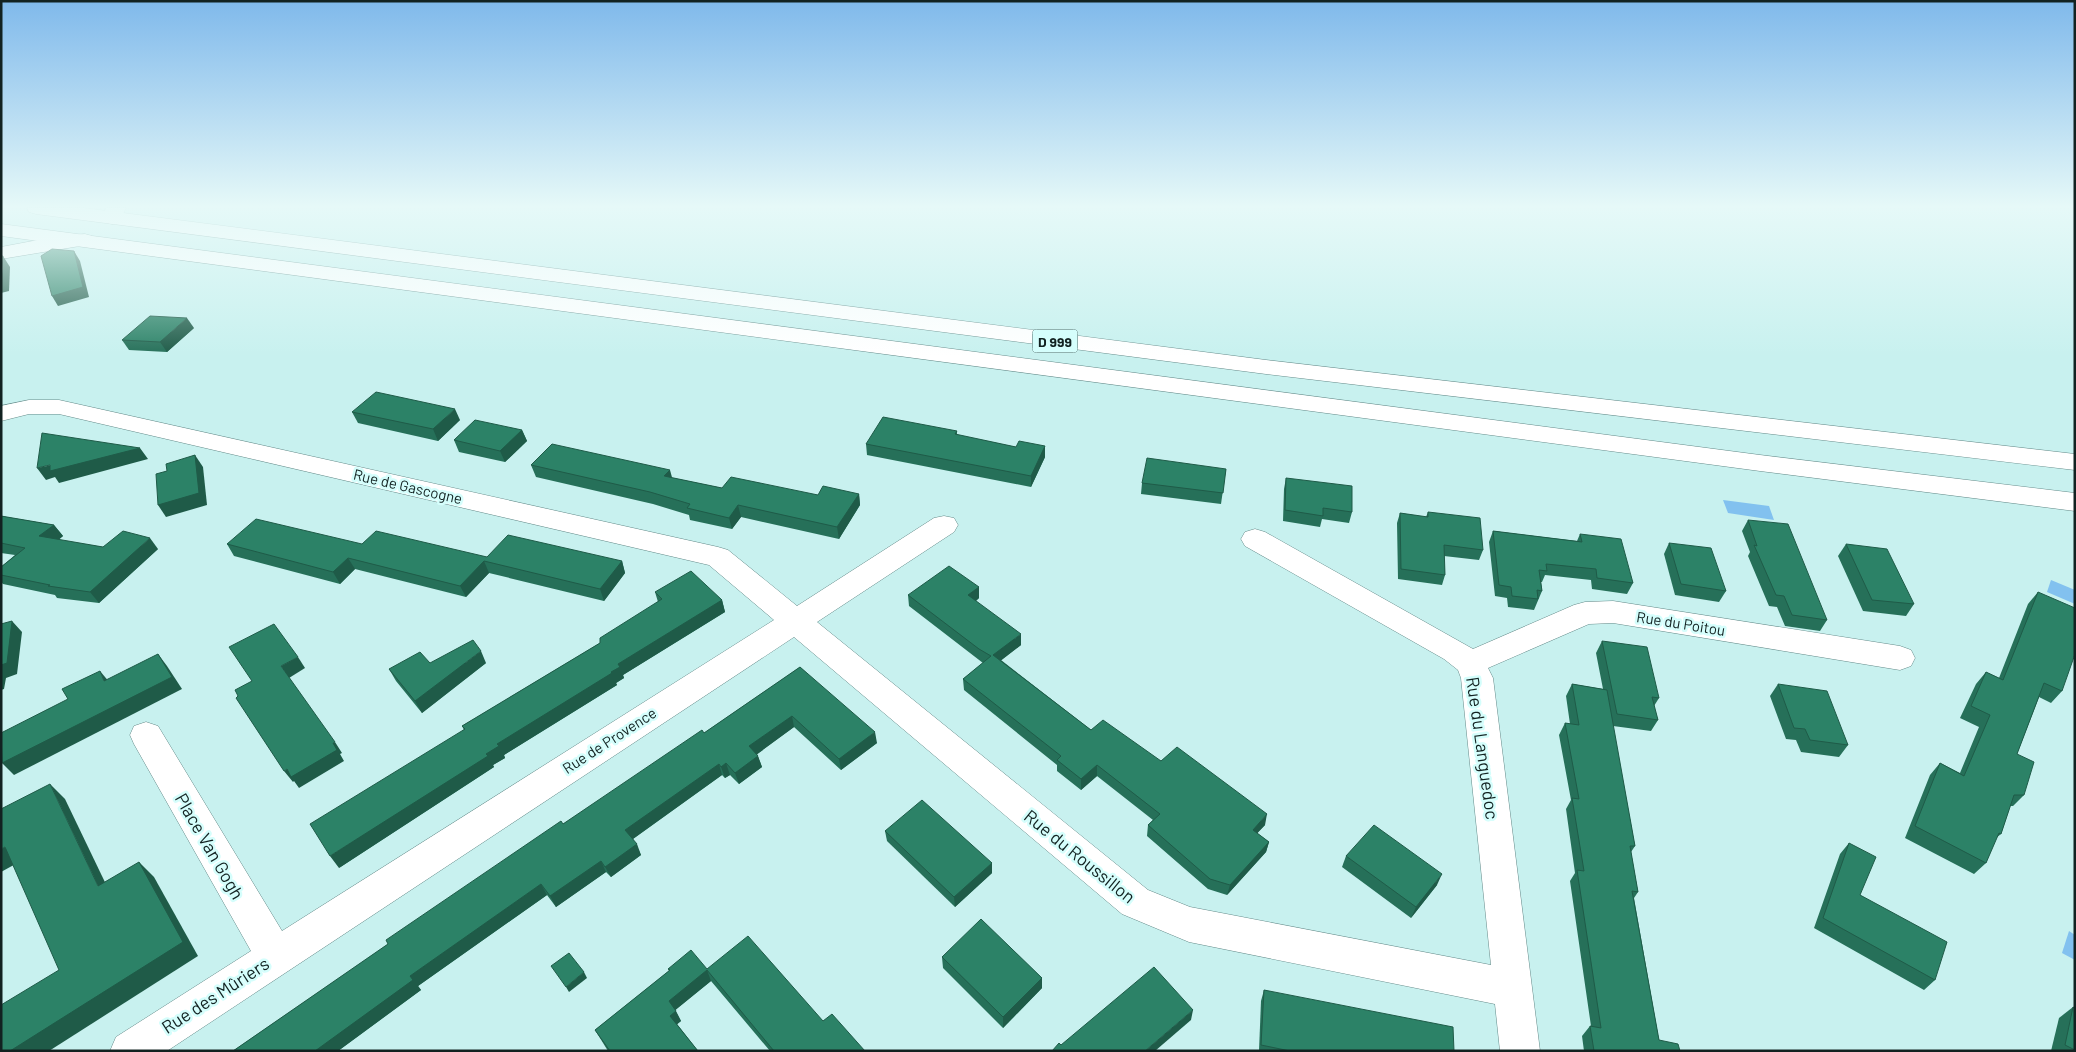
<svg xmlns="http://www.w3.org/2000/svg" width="2076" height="1052" font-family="Barlow,sans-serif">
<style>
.water{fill:#82c1ef}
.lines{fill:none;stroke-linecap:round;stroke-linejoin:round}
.minor-casing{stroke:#648a89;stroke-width:1}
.major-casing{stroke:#648a89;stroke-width:1}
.minor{fill:#fff;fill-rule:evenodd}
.major{fill:#fff;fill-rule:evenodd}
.wall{fill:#267059}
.shaded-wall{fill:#1f5b48}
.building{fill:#2c8267;stroke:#1f5b48}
.labels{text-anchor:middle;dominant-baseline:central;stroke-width:5;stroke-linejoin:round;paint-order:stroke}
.shield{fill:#d5fefc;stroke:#4c6463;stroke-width:1}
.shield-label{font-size:14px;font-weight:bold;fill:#122221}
.street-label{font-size:15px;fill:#122221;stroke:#d5fefc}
.near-street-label{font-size:18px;fill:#122221;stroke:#d5fefc}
</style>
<rect width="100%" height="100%" fill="#c8f1ef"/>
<g class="water">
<polygon points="1723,500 1769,506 1774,520 1728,513"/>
<polygon points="2051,580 2075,590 2075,604 2047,592"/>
<polygon points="2069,931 2075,935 2075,960 2062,953"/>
</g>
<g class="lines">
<g class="minor-casing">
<g id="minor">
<polygon points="106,208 126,208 119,222 112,224 105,222 102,218"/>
<polygon points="85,234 92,236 95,240 92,244 1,259 1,247 54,237"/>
<polygon points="29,400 59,400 718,547 728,550 797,606 934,518 944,516 954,518 958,525 954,532 817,622 1148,890 1190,907 1491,965 1461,678 1458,670 1444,659 1245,546 1241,539 1245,532 1255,529 1265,532 1473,649 1574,605 1585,602 1613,601 1900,646 1911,650 1915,658 1911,666 1900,670 1613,623 1589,624 1488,668 1493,678 1540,1051 1500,1051 1495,1004 1189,942 1122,914 794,637 167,1051 110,1051 116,1037 251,951 134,744 130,735 134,726 146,722 158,726 282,931 774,620 709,565 59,414 29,414 1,421 1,406"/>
</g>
</g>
<g class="major-casing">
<g id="major">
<polygon points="27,208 84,208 1266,360 2075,454 2075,470 1266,374 36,214 29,212"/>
<polygon points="1,224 1760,455 2075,493 2075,511 1760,471 1,236"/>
</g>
</g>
<use href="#minor" class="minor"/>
<use href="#major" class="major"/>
</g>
<g class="wall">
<polygon points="194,328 167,352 129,350 122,340"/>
<polygon points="352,412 460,420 438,441 358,423"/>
<polygon points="522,430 527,441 505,462 459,452 454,440"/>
<polygon points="957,431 957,435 1016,447 1045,446 1045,457 1031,487 867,455 866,444"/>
<polygon points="531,465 673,478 722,488 818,495 859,494 860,505 839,539 741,517 732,529 690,520 689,515 653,504 536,477"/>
<polygon points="1226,469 1221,504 1141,494 1142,483"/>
<polygon points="1286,478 1352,512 1349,523 1322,519 1320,527 1283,521 1284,489"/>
<polygon points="1428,512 1483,550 1479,560 1444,556 1445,575 1442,585 1398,579 1397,523 1400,513 1426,517"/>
<polygon points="1,516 54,525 63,536 58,540 103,547 158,549 99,603 57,598 55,595 3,584 1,582 1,567 15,555 1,553"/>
<polygon points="1748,520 1827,620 1820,631 1785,626 1777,607 1769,606 1748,556 1750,552 1742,531"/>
<polygon points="1493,531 1577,541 1580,534 1633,583 1627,594 1592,589 1591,580 1545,575 1542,582 1541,582 1542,591 1534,610 1508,607 1507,598 1495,596 1489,542"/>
<polygon points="1669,543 1726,591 1719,602 1675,595 1664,554"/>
<polygon points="227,544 362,544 487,557 622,561 625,573 604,601 489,573 466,597 355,569 340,584 234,556"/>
<polygon points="1846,544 1914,604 1906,616 1863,611 1838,556"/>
<polygon points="979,587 979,598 976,601 1021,645 1001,660 1091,730 1161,761 1265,825 1257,833 1269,842 1266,852 1227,895 1208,889 1147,836 1148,825 1153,820 1097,776 1081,790 1057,771 1057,765 964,690 963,679 983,663 909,606 908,595"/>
<polygon points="655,592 722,600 725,612 623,675 624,678 616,683 617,685 504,755 505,758 493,765 494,767 339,868 464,730 462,726 600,643 658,602"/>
<polygon points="2038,592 2062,691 2051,703 2039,697 2017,754 2024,795 2013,806 2010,806 2001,834 1996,838 1986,863 1974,874 1905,838 1930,775 1940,763 1960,773 1979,727 1960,718 1976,684 1986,672 1999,678 2028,604"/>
<polygon points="1602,641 1659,698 1654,706 1658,720 1651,731 1613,726 1635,846 1631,852 1638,892 1634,898 1659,1040 1680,1051 1584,1051 1582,1036 1590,1026 1591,1026 1570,881 1575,873 1566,809 1571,800 1559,735 1565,723 1570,724 1566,696 1572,684 1603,689 1596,653"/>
<polygon points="430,663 486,663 422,713 396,681 389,669"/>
<polygon points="800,667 877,743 841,770 794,727 757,754 762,767 739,784 730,775 725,778 722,775 633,839 641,855 611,877 606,872 556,907 547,895 418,986 421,990 338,1051 233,1051 563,824 704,733"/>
<polygon points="1778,684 1848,745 1839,757 1801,752 1796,740 1786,739 1770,696"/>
<polygon points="885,831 992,863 992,873 955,907 887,841"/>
<polygon points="1849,843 1860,895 1935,980 1924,990 1814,928 1840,854"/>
<polygon points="1346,856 1437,885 1411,918 1342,867"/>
<polygon points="942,957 1042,978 1042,988 1003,1028 943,968"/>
<polygon points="668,969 707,969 823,1021 865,1051 770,1051 711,981 675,1010 681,1021 677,1024 698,1051 608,1051 595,1030 669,971"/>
<polygon points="1264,990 1454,1051 1259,1051 1261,1001"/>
<polygon points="2073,1007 2075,1008 2075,1051 2051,1051 2059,1018"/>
</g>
<g class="shaded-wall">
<polygon points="74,251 80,261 89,297 58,306 52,296"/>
<polygon points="3,256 10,267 9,291 1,293"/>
<polygon points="187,318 194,328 167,352 160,342"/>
<polygon points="455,409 460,420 438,441 433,429"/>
<polygon points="522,430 527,441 505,462 500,451"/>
<polygon points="1045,446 1045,457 1031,487 1031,476"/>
<polygon points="140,448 148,459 59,483 55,477 46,480 37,468"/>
<polygon points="195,455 203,467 207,505 166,517 158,505"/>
<polygon points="670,470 673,481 664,476"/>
<polygon points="859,494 860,505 839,539 837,527"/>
<polygon points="738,505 741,517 732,529 729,518"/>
<polygon points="54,525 63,536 49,548 39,536"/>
<polygon points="150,538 158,549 99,603 90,592"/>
<polygon points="348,558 355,569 340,584 333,572"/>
<polygon points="484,561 489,573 466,597 460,586"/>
<polygon points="622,561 625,573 604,601 600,589"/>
<polygon points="979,587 979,598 969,606 968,595"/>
<polygon points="722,600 725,612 623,675 624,678 616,683 617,685 504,755 505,758 493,765 494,767 339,868 330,856 486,754 497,744 611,672 618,664"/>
<polygon points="12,621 22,632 17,674 6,678 4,689 1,690 1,665"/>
<polygon points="1021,634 1021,645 994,666 993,655"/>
<polygon points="481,651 486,663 422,713 415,701"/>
<polygon points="158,654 167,666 182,689 14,775 2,763"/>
<polygon points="298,657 305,668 289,678 281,666"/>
<polygon points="100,671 110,683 104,681"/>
<polygon points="792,716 794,727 752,758 749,746"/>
<polygon points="875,732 877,743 841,770 839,759"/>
<polygon points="335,742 342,753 340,754 344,761 299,788 294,781 293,782 284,771"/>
<polygon points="758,756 762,767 739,784 735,773"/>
<polygon points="726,763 730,775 725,778 721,767"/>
<polygon points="719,764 722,775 630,841 625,830"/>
<polygon points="1097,765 1097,776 1081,790 1081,779"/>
<polygon points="50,784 65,799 114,901 98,886"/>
<polygon points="1267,814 1265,825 1251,840 1253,830"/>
<polygon points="1269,842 1266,852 1227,895 1230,885"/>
<polygon points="637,844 641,855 611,877 605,867"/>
<polygon points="5,847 21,861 1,872 1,849"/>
<polygon points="601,861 606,872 556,907 550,896"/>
<polygon points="139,862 154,877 198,956 49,1051 10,1051"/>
<polygon points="992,863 992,873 955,907 954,897"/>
<polygon points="1442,874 1437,885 1411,918 1416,907"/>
<polygon points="541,884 547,895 418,986 421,990 338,1051 315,1051 410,976"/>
<polygon points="707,970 711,981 673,1012 669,1001"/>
<polygon points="584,972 587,978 569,992 566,987"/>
<polygon points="1042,978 1042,988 1003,1028 1003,1017"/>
<polygon points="1193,1010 1191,1020 1155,1051 1145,1051"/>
<polygon points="676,1011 681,1021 675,1026 670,1016"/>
</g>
<g class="building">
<polygon points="52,249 74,251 83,287 52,296 41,256"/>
<polygon points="1,256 3,256 1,280"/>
<polygon points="150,316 187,318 160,342 122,340"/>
<polygon points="376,392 455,409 433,429 352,412"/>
<polygon points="883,417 957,431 955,434 1016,447 1019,441 1045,446 1031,476 866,444"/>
<polygon points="475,420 522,430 500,451 454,440"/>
<polygon points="42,433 140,448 50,471 50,465 37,468"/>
<polygon points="552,444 670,470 664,476 722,488 731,477 818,495 823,486 859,494 837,527 738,505 729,518 687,508 690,504 650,492 531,465"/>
<polygon points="195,455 199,493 158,505 156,474 167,471 166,464"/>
<polygon points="1147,458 1226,469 1223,493 1142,483"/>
<polygon points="1286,478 1352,486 1352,512 1323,508 1323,516 1285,510"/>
<polygon points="1428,512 1480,518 1483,550 1444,545 1445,575 1401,569 1400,513 1428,517"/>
<polygon points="1,516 54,525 39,536 103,547 123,531 150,538 90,592 48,586 50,585 1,575 1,567 25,548 1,543"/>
<polygon points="256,519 362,544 376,531 487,557 508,535 622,561 600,589 484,561 460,586 348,558 333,572 227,544"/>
<polygon points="1748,520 1788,524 1827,620 1792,615 1784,596 1776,595 1754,545 1757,546"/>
<polygon points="1493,531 1582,542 1580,534 1621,539 1633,583 1597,578 1596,569 1546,564 1547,571 1539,570 1542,591 1537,590 1538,599 1512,596 1511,587 1499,585"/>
<polygon points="1669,543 1711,548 1726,591 1681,584"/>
<polygon points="1846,544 1887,549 1914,604 1872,600"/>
<polygon points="949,566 979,587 968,595 1021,634 993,655 1091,730 1103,720 1161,761 1177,747 1267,814 1253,830 1269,842 1230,885 1210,879 1148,825 1160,814 1097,765 1081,779 1057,760 1061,756 963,679 991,656 979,649 908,595"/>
<polygon points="691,571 722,600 618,664 620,667 611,672 612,673 497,744 499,746 486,754 488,756 330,856 310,824 465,729 462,726 600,643 600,638 662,599 655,592"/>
<polygon points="2038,592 2075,608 2075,654 2062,691 2044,683 2017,754 2034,762 2024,795 2014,795 2001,834 1999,833 1986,863 1915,826 1940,763 1964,776 1990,715 1971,706 1986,672 2003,680"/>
<polygon points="12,621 7,663 1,665 1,624"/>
<polygon points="274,624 298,657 281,666 335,742 333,743 337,750 291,777 287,769 284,771 236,698 238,696 235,690 252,681 229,647"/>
<polygon points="473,640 481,651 415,701 389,669 420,652 430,663"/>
<polygon points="1602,641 1647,647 1659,698 1652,697 1658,720 1617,714"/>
<polygon points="158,654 172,677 2,763 1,733 68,699 62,689 100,671 104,681"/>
<polygon points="800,667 875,732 839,759 792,716 749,746 758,756 735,773 726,763 721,767 719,764 625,830 637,844 605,867 601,861 550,896 541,884 410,976 413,980 315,1051 233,1051 388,944 386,940 561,821 563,824 702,730 704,733"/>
<polygon points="1572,684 1607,690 1635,846 1630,846 1638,892 1632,891 1659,1040 1678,1044 1680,1051 1594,1051 1590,1026 1601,1028 1577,870 1584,871 1572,798 1579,799 1565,723 1579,725"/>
<polygon points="1778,684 1827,691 1848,745 1810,740 1805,729 1794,728"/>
<polygon points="50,784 98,886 139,862 183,942 10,1051 1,1051 1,1005 59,970 5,847 1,849 1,809"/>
<polygon points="922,800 992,863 954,897 885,831"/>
<polygon points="1374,825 1442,874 1416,907 1346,856"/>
<polygon points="1849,843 1876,857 1860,895 1947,942 1935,980 1823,918"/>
<polygon points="981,919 1042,978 1003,1017 942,957"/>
<polygon points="748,936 823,1021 832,1014 865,1051 774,1051 707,970 669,1001 676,1011 670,1016 698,1051 610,1051 595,1030 670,970 668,969 691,950 707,969"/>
<polygon points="569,953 584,972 566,987 551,966"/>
<polygon points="1154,967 1193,1010 1145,1051 1052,1051 1059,1043 1061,1045"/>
<polygon points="1264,990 1453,1027 1454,1051 1290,1051 1261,1045"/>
<polygon points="2073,1007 2075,1008 2075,1050 2065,1045"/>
</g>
<linearGradient id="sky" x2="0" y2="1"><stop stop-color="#7fb9eb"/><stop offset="0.58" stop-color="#e6f9f8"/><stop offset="1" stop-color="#e6f9f8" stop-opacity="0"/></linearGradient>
<rect width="2076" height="356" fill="url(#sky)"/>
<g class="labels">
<rect class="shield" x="1032.5" y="329.5" width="45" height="23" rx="4"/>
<g class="shield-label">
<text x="1055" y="341">D 999</text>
</g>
<g class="street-label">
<text transform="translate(408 486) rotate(13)">Rue de Gascogne</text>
<text transform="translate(1681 623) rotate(9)">Rue du Poitou</text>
<text transform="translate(609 740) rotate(-33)">Rue de Provence</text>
</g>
<g class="near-street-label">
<text transform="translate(1483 748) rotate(82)">Rue du Languedoc</text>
<text transform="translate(210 846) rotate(60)">Place Van Gogh</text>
<text transform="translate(1080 856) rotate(39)">Rue du Roussillon</text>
<text transform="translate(215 995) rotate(-33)">Rue des Mûriers</text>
</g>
</g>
<rect width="2076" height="1052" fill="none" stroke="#122221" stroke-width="5"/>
</svg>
